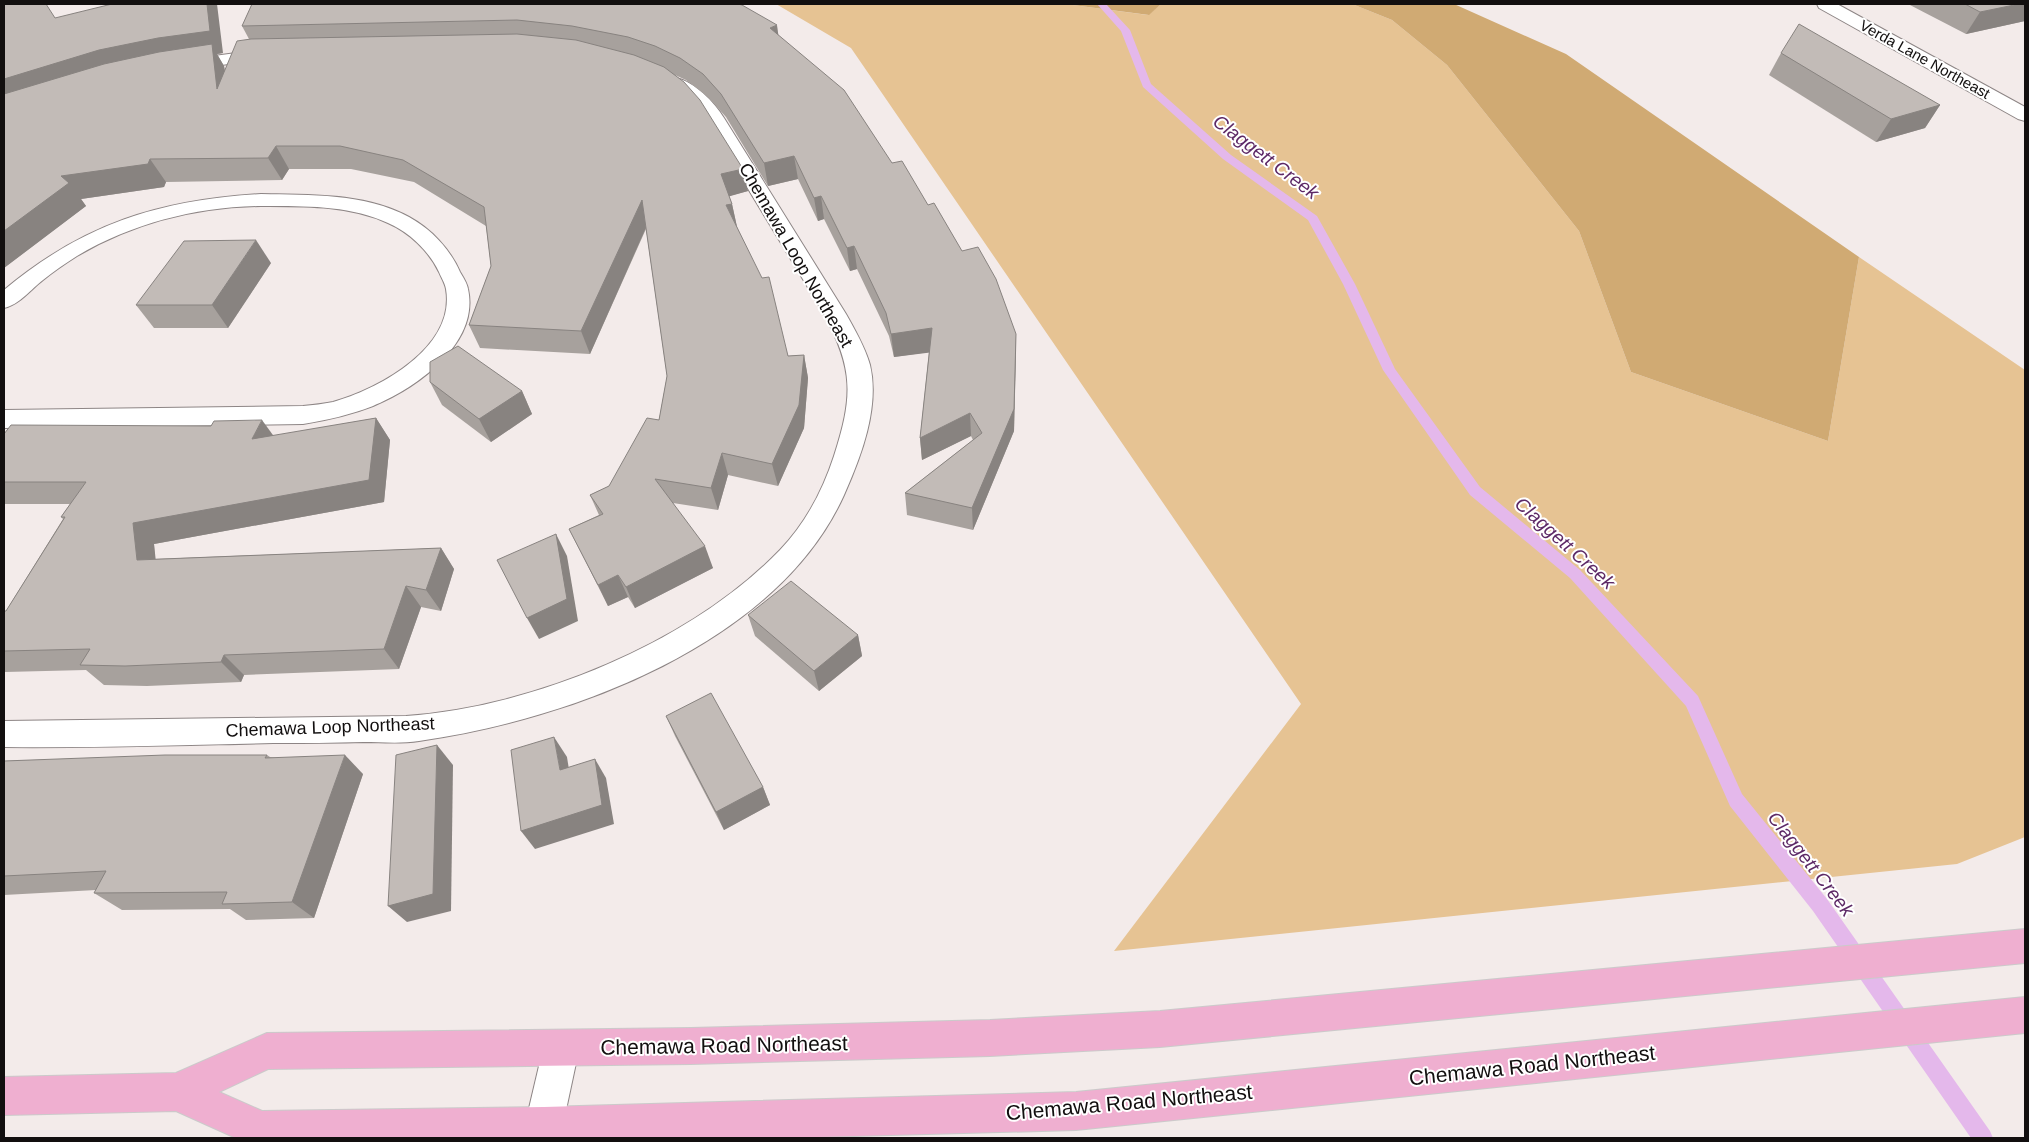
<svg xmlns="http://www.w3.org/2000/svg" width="2029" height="1142" font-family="Arial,sans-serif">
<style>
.green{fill:#e6c393}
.forest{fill:#d0aa73}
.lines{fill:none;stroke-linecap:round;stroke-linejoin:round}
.stream{fill:#e4b8eb;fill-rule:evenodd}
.minor-casing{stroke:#8d8585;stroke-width:2}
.major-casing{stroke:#cbcaca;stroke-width:2}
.minor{fill:#fff;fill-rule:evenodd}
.major{fill:#efafd0;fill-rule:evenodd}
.wall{fill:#a7a19d}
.shaded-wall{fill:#888380}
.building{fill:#c2bbb7;stroke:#888380}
.labels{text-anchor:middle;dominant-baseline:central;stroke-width:4;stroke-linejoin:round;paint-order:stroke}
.far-street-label{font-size:15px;fill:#120f0f;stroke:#fff}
.street-label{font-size:18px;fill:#120f0f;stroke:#fff}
.water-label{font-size:19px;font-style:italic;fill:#5d2966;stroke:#fff}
.near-street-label{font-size:21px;fill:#120f0f;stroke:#fff}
</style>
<rect width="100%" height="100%" fill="#f3ebea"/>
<polygon class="green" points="776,4 1065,4 1148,15 1161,4 1352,4 1392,20 1447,65 1579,231 1631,372 1828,441 1859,257 2025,370 2025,837 1957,864 1114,951 1301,704 851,48"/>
<g class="forest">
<polygon points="1065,4 1161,4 1149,15"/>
<polygon points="1352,4 1454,4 1566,54 1859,257 1828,441 1631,372 1579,231 1447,65 1392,20"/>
</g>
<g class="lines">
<polygon class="stream" points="1097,4 1106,4 1130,30 1151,84 1231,155 1317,216 1355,284 1395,369 1480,487 1580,570 1698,696 1742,794 1827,899 1990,1131 1993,1138 1971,1138 1813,911 1730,806 1686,706 1570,578 1470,495 1383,370 1343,284 1308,220 1223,159 1143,87 1121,31"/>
<g class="minor-casing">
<g id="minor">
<polygon points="1817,4 1837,4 2025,107 2025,121 2018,119 1819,8"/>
<polygon points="266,49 272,50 275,54 272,58 185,70 179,69 176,65 179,61 185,60"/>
<path d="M676,78C695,82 714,102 724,118L846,314C855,330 865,347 870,365C880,407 861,457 844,495C777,644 569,720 419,741C400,744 381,742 363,742C333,743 303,743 273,743C183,745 93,748 4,747V721L406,716C534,707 690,643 780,550C805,524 823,490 834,456C853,397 854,369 824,314L707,121L691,103L667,83L670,79Z"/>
<path d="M261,194C310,195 365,193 409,217C431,229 450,249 460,272C463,277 467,283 468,289C480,344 416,388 373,406C350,415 327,420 303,424L4,428V410L303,406C313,405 323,404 333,402C380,389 456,347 446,289C445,283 441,277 439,272C429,251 409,232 388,223C350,205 302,206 261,206C197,207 133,223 77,256C66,263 54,271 43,280C31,289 19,305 4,308V290C83,224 159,200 261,194Z"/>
<polygon points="561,1031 574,1036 579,1049 560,1138 522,1138 543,1049 548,1036"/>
</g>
</g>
<g class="major-casing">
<polygon id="major" points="2025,929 2025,963 1160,1047 990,1056 691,1064 268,1069 219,1092 262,1111 544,1107 1076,1092 2025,997 2025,1033 1076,1130 782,1138 236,1138 176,1111 4,1115 4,1077 176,1073 267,1033 691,1028 990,1020 1160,1011"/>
</g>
<use href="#minor" class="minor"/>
<use href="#major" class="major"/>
</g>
<g class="wall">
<polygon points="4,4 55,18 223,53 217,54 224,66 225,70 249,39 242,26 252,4 778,35 1016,357 1014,431 973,530 907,515 905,493 973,440 971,436 922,460 920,438 929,352 894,357 889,336 857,269 850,271 824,219 818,221 798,179 768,186 726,117 708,97 686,80 675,75 743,169 748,191 729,196 732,204 737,227 788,356 804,355 808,378 804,428 778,486 728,475 718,510 673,503 713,568 635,608 628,597 608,606 569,529 599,515 590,495 609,486 659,420 667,376 646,229 590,354 480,348 469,325 491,266 486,226 414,182 351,169 289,169 282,180 166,182 164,187 81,199 86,206 4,268"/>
<polygon points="1908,4 2025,4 2025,21 1966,34"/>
<polygon points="1781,53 1940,105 1925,128 1876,142 1769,75"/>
<polygon points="271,263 228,328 154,328 136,305"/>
<polygon points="430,382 522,391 532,414 491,442 442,405"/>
<polygon points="376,418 390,440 384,502 154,544 155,559 441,548 454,569 441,611 421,607 399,669 244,675 241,682 147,686 104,685 86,670 5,672 4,675 4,611 6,611 63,519 61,517 70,504 4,504 4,434 273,436"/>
<polygon points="748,615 858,635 862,656 819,691 755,636"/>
<polygon points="666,716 763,787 770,805 724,830 675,736"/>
<polygon points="267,755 270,757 363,774 314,918 246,920 230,909 122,910 94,893 96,890 4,895 4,761"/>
</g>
<g class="shaded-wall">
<polygon points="207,4 217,4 223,53 217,54 224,66 230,112 4,106 4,79"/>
<polygon points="2019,4 2025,4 2025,21 1966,34 1980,12"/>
<polygon points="777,25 780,47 770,28"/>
<polygon points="1940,105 1925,128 1876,142 1891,119"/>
<polygon points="276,146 289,169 282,180 268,158"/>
<polygon points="794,156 798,179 768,186 764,163"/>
<polygon points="150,159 166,182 164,187 81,199 86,206 4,268 4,231 61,176"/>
<polygon points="743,169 748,191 727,197 721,174"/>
<polygon points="821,196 824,219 818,221 814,198"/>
<polygon points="642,200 648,223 590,354 581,331"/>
<polygon points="732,204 737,227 726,205"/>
<polygon points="256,240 271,263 228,328 212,305"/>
<polygon points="854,246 857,269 850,271 847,248"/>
<polygon points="932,328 934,352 894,357 891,334"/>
<polygon points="1016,334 1014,431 973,530 972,508"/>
<polygon points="804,355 808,378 804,428 778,486 772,464"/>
<polygon points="522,391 532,414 491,442 479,419"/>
<polygon points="970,413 971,436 922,460 920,438"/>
<polygon points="376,418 390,440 384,502 154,544 158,581 137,560 133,523"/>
<polygon points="262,420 278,442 252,439"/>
<polygon points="722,453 728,475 718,510 711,488"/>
<polygon points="556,534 567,556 578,621 539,639 527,618"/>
<polygon points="705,546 713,568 635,608 626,587"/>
<polygon points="441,548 454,569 441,611 426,590"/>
<polygon points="618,575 628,597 608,606 598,585"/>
<polygon points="406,586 421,607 399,669 384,649"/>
<polygon points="858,635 862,656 819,691 814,671"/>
<polygon points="224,655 244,675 241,682 221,662"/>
<polygon points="554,737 567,757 572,789 560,770"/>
<polygon points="437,745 453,765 451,911 407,922 388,906"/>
<polygon points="345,755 363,774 314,918 292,902"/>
<polygon points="595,759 606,778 614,824 535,849 521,831"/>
<polygon points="763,787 770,805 724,830 716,812"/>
</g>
<g class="building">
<polygon points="4,4 46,4 55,18 112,4 207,4 210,31 158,38 99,50 4,79"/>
<polygon points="252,4 738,4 742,5 777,25 770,28 844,90 892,163 902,161 928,205 934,203 962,251 978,247 996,279 1016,334 1014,409 972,508 905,493 982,433 970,413 920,438 932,328 891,334 886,313 854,246 847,248 821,196 814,198 794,156 764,163 721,94 703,74 680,58 655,46 628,37 572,26 517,20 242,26"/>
<polygon points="1965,4 2019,4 1980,12"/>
<polygon points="1799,24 1940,105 1891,119 1781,53"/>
<polygon points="517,34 576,40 634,55 664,67 684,82 700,100 743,169 721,174 732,204 726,205 762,278 769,277 788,356 804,355 799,405 772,464 722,453 711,488 655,479 705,546 626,587 618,575 598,585 569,529 603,514 590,495 609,486 647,418 659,420 667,376 642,200 581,331 469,325 491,266 484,207 403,160 340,146 276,146 268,158 150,159 148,164 61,176 69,183 4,231 4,94 104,64 159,52 212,44 217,89 237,41 251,39"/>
<polygon points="256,240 212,305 136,305 184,241"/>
<polygon points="458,346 522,391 479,419 430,382 430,362"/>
<polygon points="376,418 369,480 133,523 137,560 441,548 426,590 406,586 384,649 224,655 221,662 125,666 80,665 90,649 4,651 4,611 6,611 65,517 61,517 86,482 4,482 4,434 11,425 211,426 214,421 262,420 252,439"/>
<polygon points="556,534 567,599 527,618 497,560"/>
<polygon points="791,581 858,635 814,671 748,615"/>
<polygon points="711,693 763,787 716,812 666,716"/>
<polygon points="554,737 560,770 595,759 602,805 521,831 511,750"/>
<polygon points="437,745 433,894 388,906 396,755"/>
<polygon points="165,755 267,755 265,758 345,755 292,902 222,904 227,892 94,893 106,871 4,876 4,761"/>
</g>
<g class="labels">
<g class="far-street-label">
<text transform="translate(1925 59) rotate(29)">Verda Lane Northeast</text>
</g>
<g class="street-label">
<text transform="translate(796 255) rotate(60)">Chemawa Loop Northeast</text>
<text transform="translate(330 727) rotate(-2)">Chemawa Loop Northeast</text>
</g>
<g class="water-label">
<text transform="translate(1266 157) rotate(37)">Claggett Creek</text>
<text transform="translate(1565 543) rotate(42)">Claggett Creek</text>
<text transform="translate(1811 864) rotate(52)">Claggett Creek</text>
</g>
<g class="near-street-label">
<text transform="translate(724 1045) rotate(-1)">Chemawa Road Northeast</text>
<text transform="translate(1532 1065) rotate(-6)">Chemawa Road Northeast</text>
<text transform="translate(1129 1102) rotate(-5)">Chemawa Road Northeast</text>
</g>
</g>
<rect width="2029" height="1142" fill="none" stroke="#120f0f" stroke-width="10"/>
</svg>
